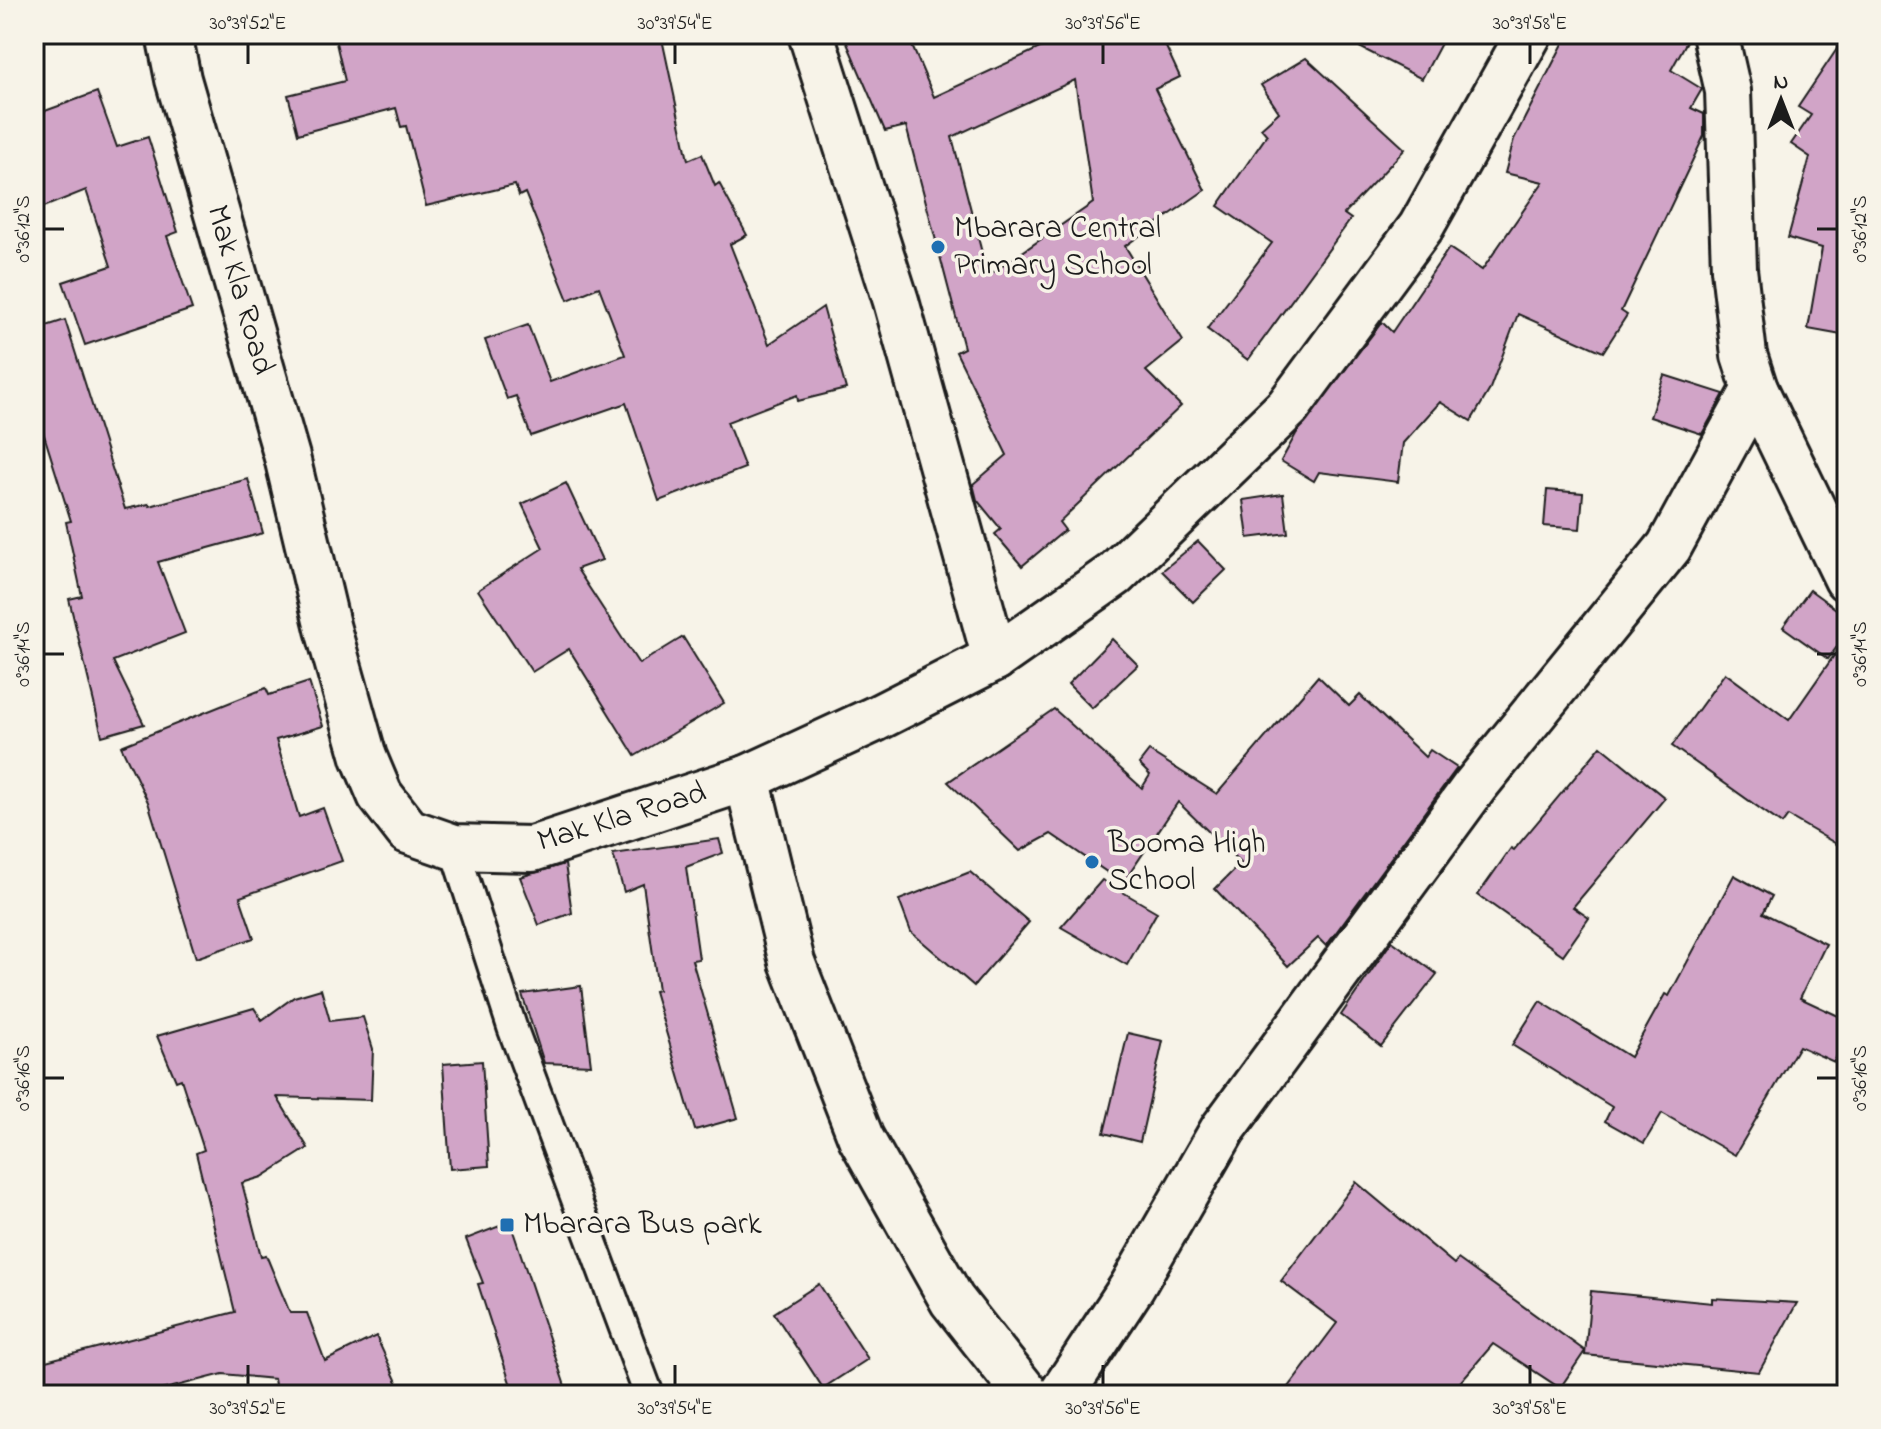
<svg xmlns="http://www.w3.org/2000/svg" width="1881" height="1429" font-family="'Indie Flower',sans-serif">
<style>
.building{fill:#d1a4c7;stroke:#1c1c1c;stroke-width:2;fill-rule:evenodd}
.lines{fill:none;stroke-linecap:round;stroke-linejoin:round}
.service-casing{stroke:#1c1c1c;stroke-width:34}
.minor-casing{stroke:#1c1c1c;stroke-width:50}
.service{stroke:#f7f3e8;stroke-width:28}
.minor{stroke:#f7f3e8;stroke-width:44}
.ticks{fill:none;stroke:#1c1c1c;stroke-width:3}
.poi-dot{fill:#1f6fb2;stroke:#f7f3e8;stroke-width:3}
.labels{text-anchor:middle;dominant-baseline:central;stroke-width:7;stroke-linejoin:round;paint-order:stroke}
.poi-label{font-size:32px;fill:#1c1c1c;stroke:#f7f3e8;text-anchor:start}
.street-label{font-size:32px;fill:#1c1c1c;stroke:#f7f3e8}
.neatline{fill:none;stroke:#1c1c1c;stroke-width:3}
.ticks-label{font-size:20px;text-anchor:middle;fill:#1c1c1c}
</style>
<rect width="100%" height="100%" fill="#f7f3e8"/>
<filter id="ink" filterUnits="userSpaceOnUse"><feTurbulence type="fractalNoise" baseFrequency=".0125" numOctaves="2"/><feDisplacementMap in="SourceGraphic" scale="16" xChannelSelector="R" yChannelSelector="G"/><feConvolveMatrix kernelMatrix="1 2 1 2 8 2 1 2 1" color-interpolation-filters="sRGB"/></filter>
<g filter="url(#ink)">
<g class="building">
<polygon points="334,34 661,34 688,160 702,154 715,186 719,183 747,235 730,244 769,344 823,307 846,389 798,401 797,395 727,422 745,468 659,501 626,403 531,436 516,396 507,399 485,340 528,325 550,382 625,355 599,287 568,300 525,193 519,196 515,185 426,206 406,126 401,127 396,108 298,134 288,95 345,81"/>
<path d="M843,34H907L934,97L1070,34H1160L1180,77L1155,89L1205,190L1125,246L1183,341L1146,371L1181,406L1059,522L1065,530L1022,566L995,534L1001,529L977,500L973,484L1007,455L956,352L964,348L906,126L885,131ZM1075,80L1093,203L988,276L952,137Z"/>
<polygon points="1334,34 1446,34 1422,79"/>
<polygon points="1568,34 1691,34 1671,70 1702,89 1691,108 1704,114 1704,136 1621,311 1627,315 1603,352 1518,314 1489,391 1471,421 1440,402 1403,443 1398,482 1319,472 1314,481 1281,461 1296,434 1382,322 1392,332 1449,248 1482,270 1543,182 1505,173 1514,139"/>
<polygon points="1847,34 1847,336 1808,329 1822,248 1788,238 1810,157 1791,144 1811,115 1798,107"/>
<polygon points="1306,58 1405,149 1344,214 1351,219 1248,360 1207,329 1272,243 1218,206 1267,135 1261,128 1279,112 1261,85"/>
<polygon points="97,92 117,147 148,137 178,232 167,236 192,309 85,345 63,282 111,266 86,190 34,211 34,115"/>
<polygon points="65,320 125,509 149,504 150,506 248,479 263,533 158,562 185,633 113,661 144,724 102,736 69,599 82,596 66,522 71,521 34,403 34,330"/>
<polygon points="1664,375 1724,394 1702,434 1650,417"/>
<polygon points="566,483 602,560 577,569 639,664 683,637 724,703 635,756 569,649 532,672 478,590 543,548 522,504"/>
<polygon points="1547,490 1583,493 1580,529 1544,526"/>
<polygon points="1283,494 1288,533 1248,538 1243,500"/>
<polygon points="1198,541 1226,570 1193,602 1162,571"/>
<polygon points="1810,590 1847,617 1847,633 1828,659 1783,627"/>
<polygon points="1847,637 1847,850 1788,816 1782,824 1672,746 1725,673 1789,720"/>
<polygon points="1112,639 1138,665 1092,708 1068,684"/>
<polygon points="1318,676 1349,706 1360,695 1425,757 1430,750 1457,768 1326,946 1318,938 1288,966 1215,889 1241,863 1178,802 1123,883 1051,834 1020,851 948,782 1054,709 1142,788 1150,775 1139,764 1149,751 1217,794"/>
<polygon points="309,682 323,726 276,740 299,817 323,808 342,861 240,897 254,938 196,958 148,802 121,746 266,688 269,695"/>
<polygon points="1601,746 1665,798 1573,907 1589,918 1563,955 1478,895 1511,848 1514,850"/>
<polygon points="719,839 723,853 686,867 699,959 692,960 738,1118 695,1130 654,991 658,990 643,884 624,892 613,854"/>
<polygon points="565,864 572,913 539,925 520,877"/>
<polygon points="970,872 1029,922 974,986 911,932 899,900"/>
<polygon points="1734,875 1772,896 1763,913 1826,944 1800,998 1847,1020 1847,1034 1834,1062 1799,1046 1735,1155 1662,1113 1644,1143 1605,1121 1612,1107 1512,1045 1540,1001 1630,1057 1665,994 1669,996"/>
<polygon points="1102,880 1157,912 1127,965 1061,927"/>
<polygon points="1392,941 1437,974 1381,1046 1341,1015"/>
<polygon points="581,986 591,1065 544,1063 522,994"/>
<polygon points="321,989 330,1021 363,1017 373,1049 371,1100 277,1097 308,1148 262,1177 242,1183 261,1256 266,1255 290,1313 307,1313 325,1361 376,1336 403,1395 254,1395 275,1385 274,1379 223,1374 142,1395 34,1395 34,1364 235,1312 196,1153 204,1150 181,1079 176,1081 157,1036 254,1008 262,1020 294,997"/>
<polygon points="1128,1033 1163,1041 1140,1142 1104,1133"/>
<polygon points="482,1061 489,1166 450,1169 443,1064"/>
<polygon points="1356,1182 1454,1264 1458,1259 1585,1351 1560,1388 1493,1344 1449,1395 1283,1395 1337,1323 1281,1281"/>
<polygon points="510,1222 568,1395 514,1395 478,1284 483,1283 466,1239"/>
<polygon points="819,1284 868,1359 823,1388 774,1313"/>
<polygon points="1591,1291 1712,1303 1712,1298 1797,1303 1759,1372 1585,1355"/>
</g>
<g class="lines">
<g class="service-casing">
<polyline id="service" points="454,847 512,1027 649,1395"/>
</g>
<g class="minor-casing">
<g id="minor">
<polyline points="169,34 178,79 287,457 328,629 364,757 380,795 408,831 454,847 532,849 747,778 792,962 861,1138 952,1300 1027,1395"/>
<polyline points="811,34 896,301 995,658"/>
<polyline points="1715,34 1728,91 1734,269 1744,355 1755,389 1847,579"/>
<polyline points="747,778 875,719 995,658 1115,574 1288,407 1421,227 1529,34"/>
<polyline points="1061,1395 1132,1287 1223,1129 1475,786 1669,547 1755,389"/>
</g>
</g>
<use href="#service" class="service"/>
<use href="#minor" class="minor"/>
</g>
</g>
<path class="ticks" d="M248,44V64M675,44V64M1103,44V64M1530,44V64M44,229H64M1817,229H1837M44,654H64M1817,654H1837M44,1078H64M1817,1078H1837M248,1365V1385M675,1365V1385M1103,1365V1385M1530,1365V1385"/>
<g class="poi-dot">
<circle cx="938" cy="247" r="8"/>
<circle cx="1092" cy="862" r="8"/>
<rect x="499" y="1217" width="16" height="16" rx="4"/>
</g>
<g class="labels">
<g class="poi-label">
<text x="954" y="229">Mbarara Central<tspan x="954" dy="37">Primary School</tspan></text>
<text x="1108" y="844">Booma High<tspan x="1108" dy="37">School</tspan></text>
<text x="523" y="1225">Mbarara Bus park</text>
</g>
<g class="street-label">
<text transform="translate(239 290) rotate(74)">Mak Kla Road</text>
<text transform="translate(622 818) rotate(-17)">Mak Kla Road</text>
</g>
</g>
<rect width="1881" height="1429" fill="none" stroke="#f7f3e8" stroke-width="88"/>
<g transform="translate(1781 100)" stroke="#f7f3e8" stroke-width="6" paint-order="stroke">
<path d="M0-6L14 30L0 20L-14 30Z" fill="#1c1c1c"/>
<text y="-12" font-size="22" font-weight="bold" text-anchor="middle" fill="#1c1c1c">N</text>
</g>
<rect x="44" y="44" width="1793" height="1341" class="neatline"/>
<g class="ticks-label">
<text x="248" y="29">30°39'52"E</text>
<text x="675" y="29">30°39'54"E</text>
<text x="1103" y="29">30°39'56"E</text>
<text x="1530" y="29">30°39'58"E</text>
<text transform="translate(22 229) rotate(-90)" y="7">0°36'12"S</text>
<text transform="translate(1859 229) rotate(-90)" y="7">0°36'12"S</text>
<text transform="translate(22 654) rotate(-90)" y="7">0°36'14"S</text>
<text transform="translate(1859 654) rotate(-90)" y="7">0°36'14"S</text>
<text transform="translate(22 1078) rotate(-90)" y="7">0°36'16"S</text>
<text transform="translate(1859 1078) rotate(-90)" y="7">0°36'16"S</text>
<text x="248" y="1414">30°39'52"E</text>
<text x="675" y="1414">30°39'54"E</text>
<text x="1103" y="1414">30°39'56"E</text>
<text x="1530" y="1414">30°39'58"E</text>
</g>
</svg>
